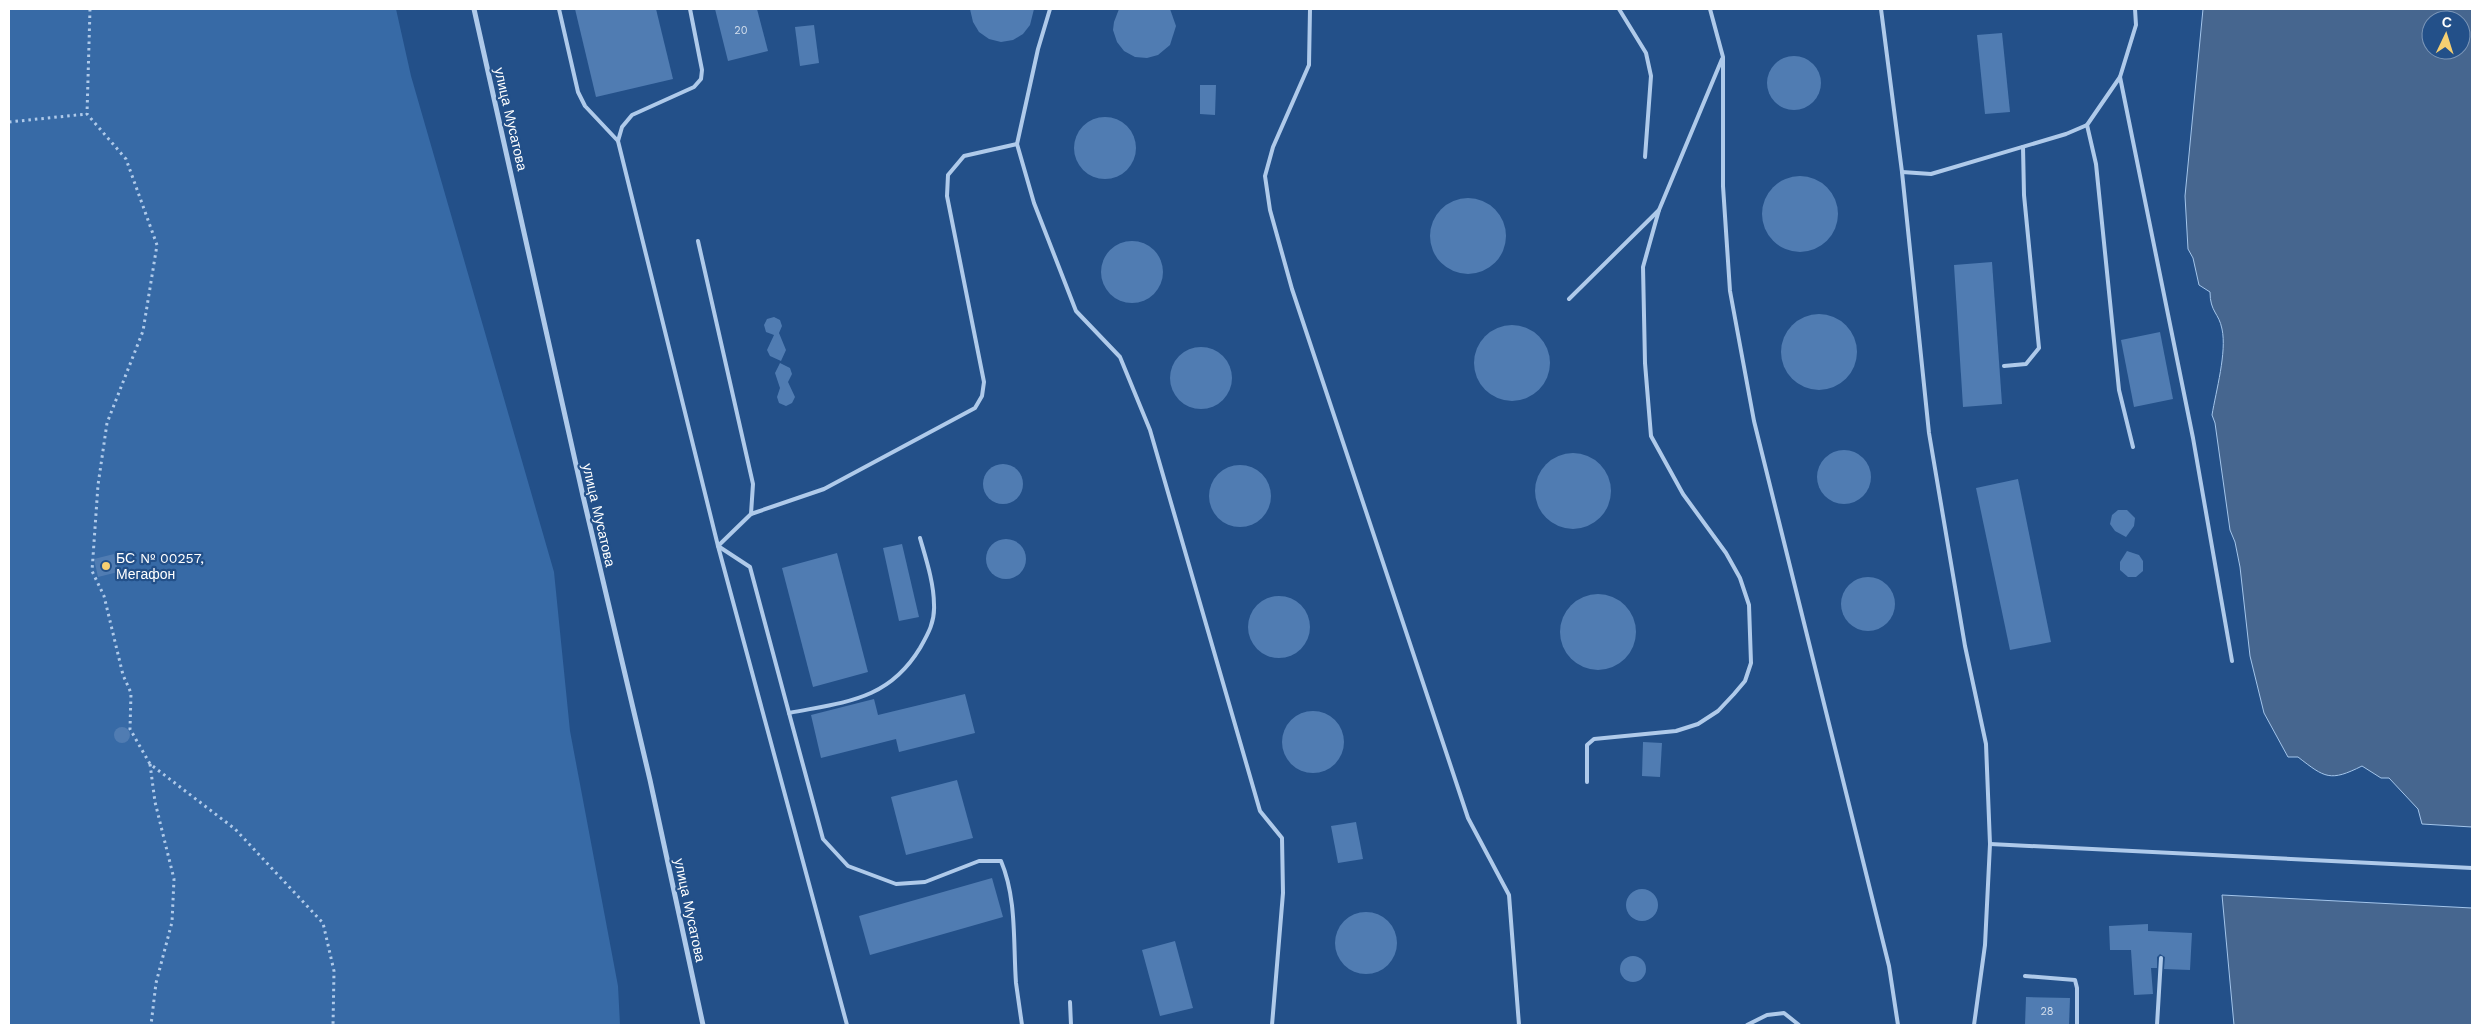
<svg xmlns="http://www.w3.org/2000/svg" width="2481" height="1034" font-family="'Work Sans',sans-serif">
<style>
.green{fill:#376aa6}
.water{fill:#46668f;stroke:#a3c5eb;fill-rule:evenodd}
.building{fill:#507cb2}
.lines{fill:none;stroke-linecap:round;stroke-linejoin:round}
.path{stroke:#afcaea;stroke-width:3;stroke-dasharray:2.5 4;stroke-linecap:butt}
.service{stroke:#afcaea;stroke-width:4}
.minor{stroke:#afcaea;stroke-width:5}
.poi-dot{fill:#f6cf71;stroke:#235089;stroke-width:2}
.labels{text-anchor:middle;dominant-baseline:central;stroke-width:4.5;stroke-linejoin:round;paint-order:stroke}
.number-label{font-size:11px;fill:#d3deec}
.street-label{font-size:14px;fill:#fff;stroke:#235089}
.poi-label{font-size:14px;fill:#fff;stroke:#235089;text-anchor:start}
</style>
<rect width="100%" height="100%" fill="#235089"/>
<polygon class="green" points="9,9 396,9 411,76 554,572 570,731 618,986 620,1025 9,1025"/>
<g class="water">
<path d="M2203,9H2472V827L2422,824L2418,809L2389,778H2381L2362,766C2330,782 2325,778 2298,757H2288L2264,713L2250,656L2240,567L2235,542L2230,530L2215,423L2212,415C2216,391 2227,352 2222,329C2219,313 2210,312 2210,292L2199,285L2193,258L2188,249L2185,196ZM2431,20H2461V50H2431Z"/>
<polygon points="2222,895 2472,908 2472,1025 2234,1025"/>
</g>
<g class="building">
<polygon points="575,9 656,9 673,79 596,97"/>
<polygon points="715,9 757,9 768,51 728,61"/>
<polygon points="970,9 1034,9 1030,25 1023,34 1013,40 1001,42 989,39 979,32 973,22"/>
<polygon points="1119,9 1170,9 1176,26 1170,45 1158,55 1147,58 1135,57 1124,51 1117,42 1113,30 1114,22"/>
<polygon points="814,25 819,63 800,66 795,27"/>
<polygon points="2002,33 2010,112 1985,114 1977,35"/>
<circle cx="1794" cy="83" r="27"/>
<polygon points="1200,85 1216,85 1215,115 1200,114"/>
<circle cx="1105" cy="148" r="31"/>
<circle cx="1800" cy="214" r="38"/>
<circle cx="1468" cy="236" r="38"/>
<circle cx="1132" cy="272" r="31"/>
<polygon points="1992,262 2002,404 1963,407 1954,265"/>
<circle cx="1819" cy="352" r="38"/>
<polygon points="774,317 780,320 782,326 779,333 786,350 781,361 770,356 767,350 774,335 766,332 764,325 767,319"/>
<circle cx="1512" cy="363" r="38"/>
<polygon points="2160,332 2173,399 2134,407 2121,340"/>
<circle cx="1201" cy="378" r="31"/>
<polygon points="780,363 790,368 792,374 788,382 795,397 792,403 786,406 779,403 777,397 780,388 775,373"/>
<circle cx="1844" cy="477" r="27"/>
<circle cx="1573" cy="491" r="38"/>
<circle cx="1003" cy="484" r="20"/>
<circle cx="1240" cy="496" r="31"/>
<polygon points="2018,479 2051,642 2010,650 1976,488"/>
<polygon points="2118,510 2127,510 2135,518 2134,526 2126,537 2115,531 2110,524 2112,515"/>
<circle cx="1006" cy="559" r="20"/>
<polygon points="902,544 919,617 899,621 883,548"/>
<polygon points="2127,551 2139,555 2143,561 2143,571 2136,577 2128,577 2120,570 2120,562"/>
<polygon points="837,553 868,672 813,687 782,568"/>
<polygon points="114,554 118,572 98,577 94,559"/>
<circle cx="1868" cy="604" r="27"/>
<circle cx="1598" cy="632" r="38"/>
<circle cx="1279" cy="627" r="31"/>
<polygon points="965,694 975,733 899,752 896,739 821,758 811,715 874,699 878,715"/>
<circle cx="1313" cy="742" r="31"/>
<circle cx="122" cy="735" r="8"/>
<polygon points="1643,742 1662,743 1660,777 1642,776"/>
<polygon points="957,780 973,838 906,855 891,797"/>
<polygon points="1356,822 1363,859 1338,863 1331,826"/>
<polygon points="992,878 1003,917 870,955 859,916"/>
<circle cx="1642" cy="905" r="16"/>
<circle cx="1366" cy="943" r="31"/>
<polygon points="2148,924 2148,931 2192,933 2190,970 2164,969 2165,957 2160,954 2157,957 2157,968 2151,968 2153,994 2134,995 2131,950 2110,950 2109,926"/>
<polygon points="1175,941 1193,1008 1160,1016 1142,950"/>
<circle cx="1633" cy="969" r="13"/>
<polygon points="2026,997 2070,998 2069,1025 2025,1025"/>
</g>
<g class="lines">
<g class="path">
<polyline points="90,9 87,114 126,159 157,245 143,331 107,423 98,485 92,571 104,596 123,675 131,693 130,729 150,764 235,829 323,923 334,971 333,1025"/>
<polyline points="9,122 87,114"/>
<polyline points="150,764 155,802 174,879 172,922 156,983 151,1025"/>
</g>
<g class="service">
<polyline points="559,9 578,92 585,106 618,141"/>
<polyline points="690,9 702,70 701,79 694,87 632,115 622,127 618,141 718,546 847,1025"/>
<polyline points="1050,9 1038,49 1017,144 1034,203 1076,311 1120,357 1150,430 1260,811 1282,838 1283,893 1272,1025"/>
<polyline points="1310,9 1309,65 1273,147 1265,176 1270,210 1292,289 1468,818 1509,895 1519,1025"/>
<polyline points="1619,9 1646,53 1651,76 1645,157"/>
<polyline points="1710,9 1723,57 1723,186 1730,291 1754,421 1889,966 1898,1025"/>
<polyline points="1881,9 1902,172 1929,433 1965,646 1986,744 1990,844 1985,945 1974,1025"/>
<polyline points="2120,77 2193,438 2232,661"/>
<polyline points="2087,125 2120,77 2136,25 2135,9"/>
<polyline points="1902,172 1931,174 2066,134 2087,125 2096,164 2119,390 2133,447"/>
<path d="M698,241L753,484L751,514L718,546L750,567L789,713C844,702 888,701 920,648C928,634 935,622 934,605C934,583 926,559 920,538"/>
<polyline points="1569,299 1659,210 1722,59"/>
<polyline points="2004,366 2026,364 2039,348 2024,195 2023,147"/>
<polyline points="751,514 824,489 975,408 982,396 984,382 947,196 948,175 964,156 1017,144"/>
<path d="M789,713L823,839L848,866L896,884L925,882L979,861H1001C1017,899 1013,942 1016,983C1018,997 1020,1011 1022,1025"/>
<polyline points="1587,782 1587,745 1594,739 1676,731 1698,724 1718,711 1734,694 1745,681 1751,663 1749,605 1740,578 1726,553 1683,494 1651,436 1645,363 1643,267 1659,210"/>
<polyline points="1990,844 2472,868"/>
<polyline points="2025,976 2075,980 2077,988 2077,1025"/>
<polyline points="1070,1002 1071,1025"/>
<polyline points="1747,1025 1767,1015 1784,1013 1799,1025"/>
<polyline points="2157,1025 2161,958"/>
</g>
<polyline class="minor" points="474,9 583,496 650,780 703,1025"/>
</g>
<circle class="poi-dot" cx="106" cy="566" r="5"/>
<g class="labels">
<g class="number-label">
<text x="741" y="30">20</text>
<text x="2047" y="1011">28</text>
</g>
<g class="street-label">
<text transform="translate(511 119) rotate(77)">улица Мусатова</text>
<text transform="translate(599 515) rotate(77)">улица Мусатова</text>
<text transform="translate(690 910) rotate(78)">улица Мусатова</text>
</g>
<g class="poi-label">
<text x="116" y="558">БС № 00257,<tspan x="116" dy="16">Мегафон</tspan></text>
</g>
</g>
<rect width="2481" height="1034" fill="none" stroke="#ffffff" stroke-width="20"/>
<g transform="translate(2446 35) rotate(4)"><circle r="24" fill="#235089" stroke="#7b96b8"/>
<path d="M0-4L9 19L0 12L-9 19Z" fill="#f6cf71"/>
<text y="-8" font-size="14" font-weight="bold" text-anchor="middle" fill="#ffffff">С</text>
</g>
</svg>
